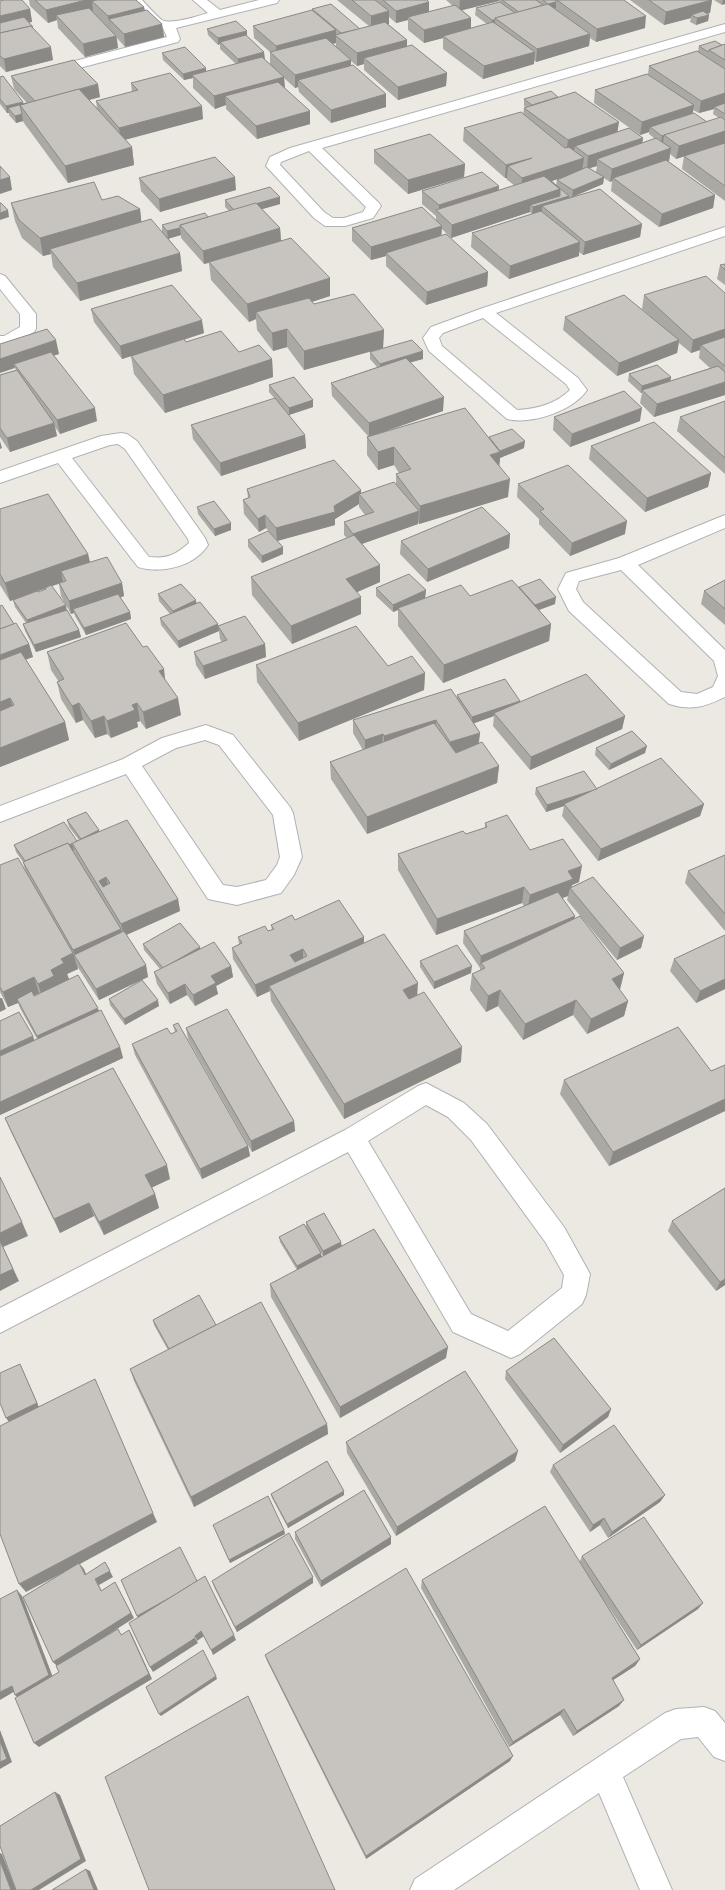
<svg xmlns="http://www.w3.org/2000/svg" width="725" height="1890" font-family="Arial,sans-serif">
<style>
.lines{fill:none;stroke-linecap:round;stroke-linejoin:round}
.minor-casing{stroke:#afb2b6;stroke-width:2}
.minor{fill:#fff;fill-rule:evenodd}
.wall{fill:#aba9a4;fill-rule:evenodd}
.shaded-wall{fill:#8b8986}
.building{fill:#c7c4bf;stroke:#8b8986;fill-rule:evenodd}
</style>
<rect width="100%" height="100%" fill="#ebe9e2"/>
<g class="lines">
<g class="minor-casing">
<g id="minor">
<path d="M129,0H142C148,6 155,15 162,20C171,25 198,16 208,13L193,0H207L220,10L259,0H279L277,3L176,28L180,39L178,42L49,76L44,75L42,72L44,69L167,37L163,28L155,27Z"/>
<path d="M725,24V32L322,148L379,203L381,206L373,218L345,226H325L314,218L266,166L270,157L290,148ZM309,151L366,207L363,212L344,218H333L324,212L280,165L281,162Z"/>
<path d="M725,227V236L496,313L578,378L587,390C573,411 531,425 507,419L429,351L423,338L431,327L480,309ZM483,318L566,384L570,390C556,404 536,409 517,410L442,346L439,338L443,333Z"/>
<polygon points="0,274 5,276 36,314 36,329 34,332 13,344 0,346 0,336 4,336 20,327 20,314 0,289"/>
<path d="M121,433L127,434L137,441L205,538L208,545C194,567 161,574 138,567L58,463L0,483V471L101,436ZM118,444L125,449L188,539L189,543C175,555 168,559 149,557L72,458L110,445Z"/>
<path d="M725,515V528L638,565L725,650V697C704,707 692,711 669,704L569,611L558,589L566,573L619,558ZM621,570L714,661L718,676L713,687L697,694L681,692L583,602L576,589L579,581Z"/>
<path d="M206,725L233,735L290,807L293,813L302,857L294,875L281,893L237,905L208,899L126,774L0,822V806L123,759L162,738ZM205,740L219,745L273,815L280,857L277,865L266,880L237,887L223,885L142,766L176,748Z"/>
<path d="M426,1083L464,1103L487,1124L564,1227L590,1274L586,1295L582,1304L520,1354L511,1358L453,1332L348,1152L0,1333V1308L345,1130L418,1086ZM426,1105L448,1117L471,1140L546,1243L564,1275L562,1288L508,1331L471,1314L368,1141Z"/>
<polygon points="704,1707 715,1711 725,1723 725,1761 714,1757 698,1737 681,1739 623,1777 672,1890 640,1890 599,1793 454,1890 410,1890 415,1879 665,1713 676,1709"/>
</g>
</g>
<use href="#minor" class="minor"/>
</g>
<g class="wall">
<polygon points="29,0 136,0 144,7 145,10 162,24 164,37 125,47 117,38 118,48 85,57 58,28 57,20 48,23 30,6"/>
<path d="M337,0H427L429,12L453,6L446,0H624L645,28L596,42L590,38L589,46L536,62L534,60V64L483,79L443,49V38L424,43L408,30V20L396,23L389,17V24H388L407,40V46L447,73L446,86L398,100L364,70V64L357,66L351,61V66L386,94V107L331,123L299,92L298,87L295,88L284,78L285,88L310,124L257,139L226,109V105L215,109L193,88V78L184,80L163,60L162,53L206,72L236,64L220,49V44L218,45L208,35L207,29L247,31V36L264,52V59L270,64V52L254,38L253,26L312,11V9L360,29L369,26ZM499,1V2L476,8L475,15L487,24L471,28V18L462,10ZM336,43V46L332,44Z"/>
<polygon points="630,0 712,0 710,13 707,14 709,15 708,21 696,25 690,22 691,18 664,25"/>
<polygon points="714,0 725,0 722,5"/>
<polygon points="0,1 30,9 32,22 29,22 33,28 53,60 6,72 0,66"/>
<path d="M725,44V143L676,159L670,154L669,161H668L715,195L713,208L659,227L611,191L612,181L610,182L604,178L603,184L575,196L642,224L640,237L583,255L579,252V256L509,279L471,247L472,233L532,214L530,212L451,238L442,229L441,236L488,272L487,286L426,305L386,266V256L371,260L352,241V228L436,220V216L422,204V191L499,186L498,191L515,186L506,179L507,178H505L463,141L464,128L523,114L524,108L526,107L524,106V99L558,97L618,132L643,138L642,143L655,139L649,134V132L640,135L594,103L595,90L648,74L649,66L698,51L699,46L722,45ZM714,109L713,114L719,118L707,122L692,114L693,110L699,113ZM597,166L596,172L589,168ZM562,178L557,180L556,185L552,181Z"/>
<polygon points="11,76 100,97 89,100 97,108 96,101 132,92 131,83 203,119 125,139 132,147 134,165 68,183 24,123 23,121 16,123 9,115 9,113 7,113 0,104 0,77 24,104 27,103 14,89"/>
<polygon points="725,143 725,201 682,169 684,156"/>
<polygon points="374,150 465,164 464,177 408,194 374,163"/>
<polygon points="139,178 236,190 160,212 141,191"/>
<polygon points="280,197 280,204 262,209 280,228 281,240 330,278 330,296 312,302 314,304 384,330 383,348 304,370 287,347 273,351 257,330 256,319 249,322 211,280 209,263 204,264 181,238 181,235 168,238 180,253 182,271 80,301 53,267 51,254 43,256 22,238 15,221 11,203 102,200 140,209 141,222 162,232 162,225 208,217 229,211 225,207 225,200"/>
<polygon points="725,264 725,285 717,279 720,265"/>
<polygon points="725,293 725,395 654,417 640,403 642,393 641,393 628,381 629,374 671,377 670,381 710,368 699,358 700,350 691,353 679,343 677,353 617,376 563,330 565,317 650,316 642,309 644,295"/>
<polygon points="91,309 204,333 184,340 186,342 239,352 272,359 273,377 165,413 134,374 131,356 122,359 94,322"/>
<polygon points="0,344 59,354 54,355 97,421 60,434 55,427 57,436 10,452 0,437 0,375 16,370 15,368"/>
<polygon points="370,352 423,359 410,362 443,411 374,435 489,437 524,448 500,458 499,465 508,497 419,524 418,522 418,524 362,544 380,565 380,582 357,592 361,614 292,644 252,595 251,577 347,538 344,535 344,522 365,515 359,507 359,504 335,519 335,525 277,541 283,547 283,554 262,563 248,547 248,540 274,538 266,528 259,532 244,514 243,500 248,498 247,489 361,490 361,493 396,484 396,474 399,473 394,465 378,470 367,455 367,437 368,436 332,396 331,383 377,367 370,359"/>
<polygon points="269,385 313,400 313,407 289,415 269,392"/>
<polygon points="725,401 725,474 677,431 680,417"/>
<polygon points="554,417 640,421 570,447 553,430"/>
<polygon points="191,425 305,435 306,448 221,476 193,439"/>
<polygon points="591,446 711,473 708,487 645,512 589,459"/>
<polygon points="518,484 625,534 570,556 539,524 539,519 517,497"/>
<polygon points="197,507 231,530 215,536 198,514"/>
<path d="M0,509L88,554L90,562L122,583L124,596L120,598L130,612L131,619L86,635L75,616L74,613L71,614L61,596L59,584L52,586L79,630L81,637L36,652L25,631L23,624L26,623L15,607L13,600L30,594L10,601L0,585ZM45,589V590L38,592L37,591Z"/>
<polygon points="510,534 509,548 427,582 400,554 401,541"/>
<polygon points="725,580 725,625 701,604 704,591"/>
<polygon points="519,587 555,604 539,610 551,624 549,641 443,683 398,626 398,610 393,612 376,596 376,588 426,590 425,598 421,600 470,596"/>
<polygon points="158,594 196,603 218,624 218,626 265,644 266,657 205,679 196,665 194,652 222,642 220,639 219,631 179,648 161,625 160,618 170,614 159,601"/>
<polygon points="14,624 29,644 33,657 25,659 65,722 69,740 0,767"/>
<polygon points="47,652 165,679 181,715 146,729 140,721 137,722 138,727 111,738 107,734 95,738 83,720 76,723 61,699 57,682 59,682 51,670"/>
<polygon points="256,665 388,666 425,673 424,690 299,741 257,682"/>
<polygon points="457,695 520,701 520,702 625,716 622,729 530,770 493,726 494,716 474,723 480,733 479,744 499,766 497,783 367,834 331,779 330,762 363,750 353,733 353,720 457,698"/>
<polygon points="596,748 645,753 609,770 595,755"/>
<polygon points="536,788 597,788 704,804 700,816 598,861 562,816 564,806 546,812 535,794"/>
<polygon points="67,820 99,830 99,832 178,899 180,911 126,935 146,965 148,977 99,1000 77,966 75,958 78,969 67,974 69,979 57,985 99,1011 120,1047 123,1058 0,1115 33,1036 34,1040 37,1039 21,1010 18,1003 8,1007 0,992 0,865 25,870 23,862 16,852 14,845 77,841 79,840 69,827"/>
<polygon points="485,823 530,850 579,882 572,885 571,887 644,936 641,948 617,960 567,900 568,896 562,898 575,919 624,973 620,989 619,989 628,1001 624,1016 587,1034 573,1015 523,1040 498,1006 486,1012 470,990 472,974 480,970 480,968 463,943 464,931 524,906 522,903 436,935 398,870 398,854 466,834 485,828"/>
<polygon points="725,855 725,931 685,883 688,871"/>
<polygon points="295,920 364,937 364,943 417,995 461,1062 344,1119 271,1001 270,991 257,997 233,959 232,948 239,944 238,937 268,931 272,930 271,925"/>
<polygon points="725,935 725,989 696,1003 670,971 674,959"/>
<polygon points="143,944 200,949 231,966 233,977 216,986 218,994 195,1006 187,995 170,1004 157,984 154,972 160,969 144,950"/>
<polygon points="420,961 471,973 434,989 420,967"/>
<polygon points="109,999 159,1006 125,1025 110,1005"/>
<polygon points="173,1025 248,1146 250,1156 202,1179 135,1055 132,1044 171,1034 175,1032"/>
<polygon points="186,1028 294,1121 295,1131 252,1152 188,1039"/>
<polygon points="725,1065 725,1111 609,1166 560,1094 564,1080 711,1071"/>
<polygon points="5,1118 170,1179 152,1187 155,1194 159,1208 104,1235 94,1216 60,1233 11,1132"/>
<polygon points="725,1188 725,1285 716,1291 668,1231 672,1221"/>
<path d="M306,1222L342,1246L446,1358L340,1418L271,1297L270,1284L297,1270L280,1242L279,1237L306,1227ZM314,1240L323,1256L335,1250L321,1257Z"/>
<polygon points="153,1320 216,1325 327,1424 328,1434 194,1507 134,1381 130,1369 168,1350 154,1325"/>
<polygon points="506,1371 611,1409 608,1417 560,1453 505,1379"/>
<polygon points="346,1442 515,1461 396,1536 347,1453"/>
<polygon points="553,1465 665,1495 660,1502 608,1538 600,1525 590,1532 550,1472"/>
<polygon points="271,1494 344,1495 288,1528 272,1498"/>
<polygon points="213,1525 284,1530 285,1534 230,1563"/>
<polygon points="295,1532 391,1537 391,1544 321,1587 295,1539"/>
<polygon points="582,1556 703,1603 698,1609 637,1650 604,1600 640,1659 635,1666 613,1680 619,1706 573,1736 560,1715 509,1747 421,1588 422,1580 580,1561"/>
<polygon points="313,1577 313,1583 237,1632 214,1587 212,1581"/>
<polygon points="265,1655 510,1761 366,1859 267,1661"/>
</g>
<g class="shaded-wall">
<polygon points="86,0 130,0 92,1 93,11 60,20 56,15 57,20 48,23 46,10"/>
<polygon points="460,0 499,0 499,1 459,11"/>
<polygon points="712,0 710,13 695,17 691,15 691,18 664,25 666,12"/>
<polygon points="723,0 725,0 725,4 722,5"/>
<polygon points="429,2 429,14 408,17 408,20 396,23 396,11"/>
<polygon points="556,2 556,8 548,10 548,4"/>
<polygon points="144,7 146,20 109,19 110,29 108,16"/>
<polygon points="30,9 32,22 0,29 0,16"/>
<polygon points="389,11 389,24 371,28 371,16"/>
<polygon points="709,15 708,21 696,25 697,18"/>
<polygon points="646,16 645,28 596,42 597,29"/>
<polygon points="471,18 471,30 443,36 443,38 424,43 424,30"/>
<polygon points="492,20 495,20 495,26 491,27"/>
<polygon points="162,24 164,37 125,47 124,34"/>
<polygon points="336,30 336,43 277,58 276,46"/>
<polygon points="247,31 247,38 220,42 220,44 218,45 218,38"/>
<polygon points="590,34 589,46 536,62 537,49"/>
<polygon points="116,36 118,48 85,57 83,44"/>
<polygon points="407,40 407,52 364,58 364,64 357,66 357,53"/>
<polygon points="51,47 53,60 6,72 4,59"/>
<polygon points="264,52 265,59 238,66 238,59"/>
<polygon points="535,52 534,64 483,79 484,66"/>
<polygon points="351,60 351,73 298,80 298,87 295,88 295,75"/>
<polygon points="206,68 206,74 192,75 193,78 184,80 183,74"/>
<polygon points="447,73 446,86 398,100 398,87"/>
<polygon points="284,77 285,90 225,96 226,105 215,109 214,96"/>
<polygon points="98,84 100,97 37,114 35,101"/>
<polygon points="725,93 725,105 714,107 714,109 699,113 701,101"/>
<polygon points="386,94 386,107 331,123 331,110"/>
<polygon points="23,102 25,109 20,105 8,108 9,113 7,113 6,106"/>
<polygon points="694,105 692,118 650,127 649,132 640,135 642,122"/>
<polygon points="202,106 203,119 121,141 119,128"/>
<polygon points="310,111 310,124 257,139 256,126"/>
<polygon points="22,114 23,121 16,123 15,116"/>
<polygon points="619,122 617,135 575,146 574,150 566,153 568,140"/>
<polygon points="725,131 725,143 676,159 679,146"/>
<polygon points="662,136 664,136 663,143 661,143"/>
<polygon points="643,138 641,151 597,159 597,166 587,169 588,156"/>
<polygon points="132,147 134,165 68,183 65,166"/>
<polygon points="671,148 669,161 616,180 613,178 612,181 610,182 612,169"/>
<polygon points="532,158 508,166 507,178 505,178 506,165"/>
<polygon points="584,158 582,171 521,191 522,178"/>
<polygon points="465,164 464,177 408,194 408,180"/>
<polygon points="10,177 12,190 0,194 0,180"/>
<polygon points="235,177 236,190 160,212 159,199"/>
<polygon points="604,177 603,184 572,197 573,190"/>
<polygon points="499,186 498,199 439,213 439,205"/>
<polygon points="560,189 569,196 569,203 542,206 542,211 532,214 533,207 530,205 530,212 451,238 452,225"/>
<polygon points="715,195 713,208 659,227 662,214"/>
<polygon points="280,197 280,204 235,217 234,210"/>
<polygon points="140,209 142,227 50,249 51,254 43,256 40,238"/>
<polygon points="8,210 9,217 0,220 0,213"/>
<polygon points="642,224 640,237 583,255 585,242"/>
<polygon points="442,226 441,239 386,253 386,256 371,260 371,247"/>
<polygon points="180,228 181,235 168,239 167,231"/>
<polygon points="280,228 281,241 204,264 203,251"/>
<polygon points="580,242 579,256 509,279 510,266"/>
<polygon points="180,253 182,271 80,301 77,283"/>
<polygon points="488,272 487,286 426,305 427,292"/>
<polygon points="330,278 330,296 261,318 256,312 256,319 249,322 247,304"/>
<polygon points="202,320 204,333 122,359 120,346"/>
<polygon points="287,329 287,347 273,351 272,333"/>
<polygon points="725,329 725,342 701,345 700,350 691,353 693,340"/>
<polygon points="384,330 383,348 304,370 304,351"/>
<polygon points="56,340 59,354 17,367 14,364 15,368 0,373 0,359"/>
<polygon points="679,340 677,353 617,376 619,363"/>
<polygon points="423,351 423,359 380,371 380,364"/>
<polygon points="272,359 273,377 165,413 163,395"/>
<polygon points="671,377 670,384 642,390 642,393 641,393 642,386"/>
<polygon points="725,382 725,395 654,417 657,404"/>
<polygon points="444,397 443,411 369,437 369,423"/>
<polygon points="313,400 313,407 289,415 289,408"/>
<polygon points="95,408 97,421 60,434 57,420"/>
<polygon points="642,408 640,421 570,447 572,434"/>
<polygon points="54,423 57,436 10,452 7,438"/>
<polygon points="305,435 306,448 221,476 220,463"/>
<polygon points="0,441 2,448 0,449"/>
<polygon points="525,441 524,448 500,458 499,470 490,455"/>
<polygon points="394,447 394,465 378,470 378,452"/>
<polygon points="711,473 708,487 645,512 647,498"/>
<polygon points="510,479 508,497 419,524 420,506"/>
<polygon points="361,490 361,496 359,494 359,504 335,519 335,525 277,541 276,528 334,506"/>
<polygon points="419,511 418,524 353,547 353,534"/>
<polygon points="265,515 266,528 259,532 258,519"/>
<polygon points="627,521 625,534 570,556 572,543"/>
<polygon points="231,523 231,530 215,536 214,529"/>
<polygon points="510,534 509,548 427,582 428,569"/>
<polygon points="283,547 283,554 262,563 262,556"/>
<polygon points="88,554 92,572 61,571 63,582 10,601 5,583"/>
<polygon points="380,565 380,582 346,597 346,579"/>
<polygon points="122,583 124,596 75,612 73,609 74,613 71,614 69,601"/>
<polygon points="426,590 425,598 400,609 398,608 398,610 393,612 393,605"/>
<polygon points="361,597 361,614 292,644 291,626"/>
<polygon points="556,597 555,604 533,612 534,605"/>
<polygon points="196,600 197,607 174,618 173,611"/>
<polygon points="66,605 67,612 29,627 27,620"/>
<polygon points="130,612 131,619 86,635 84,628"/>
<polygon points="218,624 219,631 179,648 178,641"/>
<polygon points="551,624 549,641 443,683 444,665"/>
<polygon points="79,630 81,637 36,652 34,645"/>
<polygon points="29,644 33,657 0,669 0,655"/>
<polygon points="265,644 266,657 205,679 203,666"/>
<polygon points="164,669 166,687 159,671"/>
<polygon points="425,673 424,690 299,741 298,723"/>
<polygon points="10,698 15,715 0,721 0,702"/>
<polygon points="178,698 181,715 146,729 143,712"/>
<polygon points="520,701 520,708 494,713 494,716 472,724 472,717"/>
<polygon points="79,703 83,720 76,723 72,706"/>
<polygon points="137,703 140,721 137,722 138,727 111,738 107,721 132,705"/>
<polygon points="104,716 107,734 95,738 91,721"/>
<polygon points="625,716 622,729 530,770 531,757"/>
<polygon points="436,720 436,733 384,749 384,736"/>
<polygon points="65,722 69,740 0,767 0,748"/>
<polygon points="480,733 478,745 449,755 450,742"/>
<polygon points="383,734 382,747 365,752 365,740"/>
<polygon points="647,746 645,753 609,770 611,764"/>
<polygon points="499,766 497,783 367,834 367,817"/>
<polygon points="597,789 564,804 564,806 546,812 547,805"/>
<polygon points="704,804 700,816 598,861 601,849"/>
<polygon points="99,830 100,837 81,839"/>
<polygon points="72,844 74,850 29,871 27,865"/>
<polygon points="582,866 579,882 572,885 571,889 570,888 568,896 527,911 530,895 568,871"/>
<polygon points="106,877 109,889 102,893 99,881"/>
<polygon points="524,887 522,903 436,935 437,919"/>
<polygon points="178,899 180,911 124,936 121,924"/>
<polygon points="575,916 573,928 481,963 480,968 481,956"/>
<polygon points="121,929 123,940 75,956 73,950"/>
<polygon points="644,936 641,948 617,960 620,948"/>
<polygon points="364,937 364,948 269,986 270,991 257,997 255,985"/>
<polygon points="200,947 201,953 163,968"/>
<polygon points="303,949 303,961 291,966 290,955"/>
<polygon points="73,953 78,969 67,974 69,979 57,985 43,999 38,984 61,959"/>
<polygon points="146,965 148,977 99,1000 96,989"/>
<polygon points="231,966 233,977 216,986 218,994 195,1006 193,995 211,976"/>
<polygon points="472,966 471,973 434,989 434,982"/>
<polygon points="624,973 620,989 608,994 612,979"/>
<polygon points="34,977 39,993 19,1002 17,999 18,1003 8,1007 3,992"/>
<polygon points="725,979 725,989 696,1003 700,991"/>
<polygon points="418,983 417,999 402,1005 403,990"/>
<polygon points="185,984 187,995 170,1004 168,993"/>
<polygon points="500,990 498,1006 486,1012 488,996"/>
<polygon points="0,998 2,998 6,1009 0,1012"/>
<polygon points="158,1000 159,1006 125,1025 124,1019"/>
<polygon points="576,1000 573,1015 523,1040 525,1024"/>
<polygon points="628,1001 624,1016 587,1034 591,1019"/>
<polygon points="98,1008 101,1019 41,1047 37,1036"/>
<polygon points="33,1036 35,1042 0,1058 0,1051"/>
<polygon points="120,1047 123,1058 0,1115 0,1102"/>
<polygon points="462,1047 461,1062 344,1119 344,1104"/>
<polygon points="725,1099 725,1111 609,1166 613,1152"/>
<polygon points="294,1121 295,1131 252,1152 251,1141"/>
<polygon points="248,1146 250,1156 202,1179 200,1169"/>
<polygon points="167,1165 170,1179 149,1189 145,1175"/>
<polygon points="155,1194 159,1208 104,1235 99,1222"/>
<polygon points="89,1203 94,1216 60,1233 54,1219"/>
<polygon points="22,1222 28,1236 3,1247 19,1281 0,1291 0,1233"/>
<polygon points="341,1242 342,1247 323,1256 323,1251"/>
<polygon points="321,1253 322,1258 297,1271 297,1266"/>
<polygon points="725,1279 725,1285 716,1291 720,1282"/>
<polygon points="448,1347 446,1358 340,1418 340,1407"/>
<polygon points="20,1364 39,1407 9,1422 6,1418"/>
<polygon points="611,1409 608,1417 560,1453 563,1445"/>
<polygon points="327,1424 328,1434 194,1507 191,1497"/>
<polygon points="518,1451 515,1461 396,1536 397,1527"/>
<polygon points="344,1491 344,1495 288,1528 287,1524"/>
<polygon points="665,1495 660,1502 608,1538 612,1532"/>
<polygon points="153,1513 157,1522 80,1564 84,1569 89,1581 85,1575 80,1564 26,1592 19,1584"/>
<polygon points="604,1518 600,1525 590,1532 593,1525"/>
<polygon points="284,1530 285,1534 230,1563 229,1560"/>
<polygon points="391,1537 391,1544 321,1587 321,1581"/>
<polygon points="105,1562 113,1577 99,1585 105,1597 95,1579"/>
<polygon points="313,1577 313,1583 237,1632 235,1627"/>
<polygon points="115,1582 134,1618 58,1667 53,1662"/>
<polygon points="197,1582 139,1619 137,1616"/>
<polygon points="17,1590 22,1596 54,1680 20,1700 15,1695"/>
<polygon points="703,1603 698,1609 637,1650 641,1645"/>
<polygon points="129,1630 132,1635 152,1679 39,1747 34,1743"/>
<polygon points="201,1631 204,1636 197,1641 195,1636"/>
<polygon points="234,1635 236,1640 213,1655 211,1650"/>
<polygon points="195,1638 198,1643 153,1672 150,1667"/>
<polygon points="640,1659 635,1666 607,1684 612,1678"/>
<polygon points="216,1676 217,1679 161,1716 159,1714"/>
<polygon points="12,1686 17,1690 0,1700 0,1692"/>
<polygon points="624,1700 619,1706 573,1736 577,1731"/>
<polygon points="564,1709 560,1715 509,1747 513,1742"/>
<polygon points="0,1730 12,1762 0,1769"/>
<polygon points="513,1756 510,1761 366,1859 366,1856"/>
<polygon points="55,1792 60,1795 86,1861 39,1890 31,1890"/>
<polygon points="0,1853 2,1854 16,1890 11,1890 0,1861"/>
<polygon points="86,1869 90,1871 98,1890 94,1890"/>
</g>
<g class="building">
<polygon points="4,0 22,0 30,9 0,16 0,1"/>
<polygon points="35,0 86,0 46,10"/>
<polygon points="97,0 136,0 144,7 108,16 92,1"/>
<polygon points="352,0 375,0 389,11 371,16"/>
<polygon points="383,0 427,0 429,2 396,11"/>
<polygon points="502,0 536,0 543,5 519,12"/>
<polygon points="543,0 556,0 556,2 548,4"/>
<polygon points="557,0 624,0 646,16 597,29"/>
<polygon points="649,0 712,0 666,12"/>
<polygon points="500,2 515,13 495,18 495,20 492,20 476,8"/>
<polygon points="331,4 360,29 341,33 312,9"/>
<polygon points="548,4 590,34 537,49 495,18"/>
<polygon points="455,5 471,18 424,30 408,17"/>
<polygon points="89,8 116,36 83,44 56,15"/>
<polygon points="147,10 162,24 124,34 109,19"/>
<polygon points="312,10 336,30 276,46 253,26"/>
<polygon points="703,11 709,15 697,18 691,15"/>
<polygon points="24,17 33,27 32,27 31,26 0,33 0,23"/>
<polygon points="236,21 247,31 218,38 207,29"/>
<polygon points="385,22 407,40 357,53 335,35"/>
<polygon points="493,22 535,52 484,66 443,36"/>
<polygon points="31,26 51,47 4,59 0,56 0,33"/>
<polygon points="246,35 264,52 238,59 220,42"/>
<polygon points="326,38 351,60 295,75 270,52"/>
<polygon points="715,41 722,45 709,50 708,52 699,46"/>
<polygon points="725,44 725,60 709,50"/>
<polygon points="412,45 447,73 398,87 364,58"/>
<polygon points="185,47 206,68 183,74 162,53"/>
<polygon points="697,51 725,69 725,93 701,101 649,66"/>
<polygon points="262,57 284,77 214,96 192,75"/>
<polygon points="74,60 98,84 35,101 11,76"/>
<polygon points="353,65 386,94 331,110 298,80"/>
<polygon points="170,73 202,106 119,128 96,101 138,90 131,83"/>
<polygon points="647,74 694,105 642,122 595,90"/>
<polygon points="3,76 23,102 6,106 0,99 0,77"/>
<polygon points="278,82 310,111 256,126 225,96"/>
<polygon points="79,89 132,147 65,166 20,105"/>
<polygon points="551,91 558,97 532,105 524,99"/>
<polygon points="575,92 619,122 568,140 524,108"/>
<polygon points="27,103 20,105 22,114 15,116 8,108"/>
<polygon points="725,103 725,114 714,107"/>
<polygon points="521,112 565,148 569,147 584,158 522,178 508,166 532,158 506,165 464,128"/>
<polygon points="694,113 707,122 662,136 650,127"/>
<polygon points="721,117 725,120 725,131 679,146 664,135"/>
<polygon points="629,128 643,138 588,156 575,146"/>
<polygon points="430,134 465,164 408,180 374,150"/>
<polygon points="656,138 671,148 612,169 597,159"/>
<polygon points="725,143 725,186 684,156"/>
<polygon points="215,157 235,177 159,199 139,178"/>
<polygon points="666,160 715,195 662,214 613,178"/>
<polygon points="0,166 10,177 0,180"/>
<polygon points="587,167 604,177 573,190 557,180"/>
<polygon points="482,172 499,186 439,205 422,191"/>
<polygon points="544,176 560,189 452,225 436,210"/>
<polygon points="549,180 550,180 569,196 533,207 530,205 560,196 560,189"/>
<polygon points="94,182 102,200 118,196 140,209 40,238 19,220 11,203"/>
<polygon points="270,187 280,197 234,210 225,200"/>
<polygon points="600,189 642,224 585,242 542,206"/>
<polygon points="0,203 1,203 8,210 0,213"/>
<polygon points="256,203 280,228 203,251 180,225"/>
<polygon points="422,207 442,226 371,247 352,228"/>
<polygon points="541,211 580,242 510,266 472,233"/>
<polygon points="205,213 208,217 180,225 180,228 167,231 162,225"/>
<polygon points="151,219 180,253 77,283 50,249"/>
<polygon points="446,234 488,272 427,292 386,253"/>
<polygon points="291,238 330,278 247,304 209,262"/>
<polygon points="725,264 725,270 720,265"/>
<polygon points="706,276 725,293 725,329 693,340 644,295"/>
<polygon points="172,285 202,320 120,346 91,309"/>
<polygon points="354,294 384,330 304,351 287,329 272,333 256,312 309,298 314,304"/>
<polygon points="624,295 679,340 619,363 565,317"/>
<polygon points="47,329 56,340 0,359 0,344"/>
<polygon points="221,331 239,352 259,345 272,359 163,395 131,356 184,339 186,342"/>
<polygon points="725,337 725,366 701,345"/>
<polygon points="412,340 423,351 380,364 370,352"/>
<polygon points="51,352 95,408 57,420 14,364"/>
<polygon points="406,358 444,397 369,423 331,383"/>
<polygon points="657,365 671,377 642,386 629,374"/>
<polygon points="718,366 725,372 725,382 657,404 642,390"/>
<polygon points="17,370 54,423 7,438 0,428 0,375"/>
<polygon points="294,377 313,400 289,408 269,385"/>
<polygon points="624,391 642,408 572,434 554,417"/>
<polygon points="275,398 305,435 220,463 191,425"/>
<polygon points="725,401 725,458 680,417"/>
<polygon points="465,408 500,452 490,455 510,479 420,506 396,474 411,469 394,447 378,452 367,437"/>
<polygon points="654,422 711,473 647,498 591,446"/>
<polygon points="512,429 525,441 500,451 489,437"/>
<polygon points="334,460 361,490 334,506 335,512 276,528 265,515 258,519 243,500 250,497 247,489"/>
<polygon points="568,465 627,521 572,543 540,511 544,509 518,484"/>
<polygon points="394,482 419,511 353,534 344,522 374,512 359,494"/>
<polygon points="48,494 88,554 5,583 0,574 0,509"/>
<polygon points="214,501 231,523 214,529 197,507"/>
<polygon points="482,507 510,534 428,569 401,541"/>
<polygon points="268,531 283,547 262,556 248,540"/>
<polygon points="354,535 380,565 346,579 361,597 291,626 251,577"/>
<polygon points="107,557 122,583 69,601 59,583 66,581 61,571"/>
<polygon points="409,574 426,590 393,605 376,588"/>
<polygon points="540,579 556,597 535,605 519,587"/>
<polygon points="512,580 551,624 444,665 398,608 461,585 470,596"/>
<polygon points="725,580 725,609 704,591"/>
<polygon points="181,584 196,600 173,611 158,594"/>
<polygon points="51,585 66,605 27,620 13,600 37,591 38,592 46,589 45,588"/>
<polygon points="118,594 130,612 84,628 73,609"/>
<polygon points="200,602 218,624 178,641 160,618"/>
<polygon points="2,605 14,624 0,629 0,606"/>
<polygon points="67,610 79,630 34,645 23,624"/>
<polygon points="245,616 265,644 203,666 194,652 227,640 218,626"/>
<polygon points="16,623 29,644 0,655 0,629"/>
<polygon points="126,623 143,647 147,646 164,669 159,671 178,698 143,712 137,703 132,705 135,710 107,721 104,716 91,721 79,703 72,706 57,682 64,679 47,652"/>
<polygon points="356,626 388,666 412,656 425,673 298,723 256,665"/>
<polygon points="21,652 65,722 0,748 0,711 14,705 10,698 0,702 0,660"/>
<polygon points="586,674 625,716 531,757 494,713"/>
<polygon points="505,679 520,701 472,717 457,695"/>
<polygon points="451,689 480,733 450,742 436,720 384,736 383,734 365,740 353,720"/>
<polygon points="434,723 456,753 482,742 499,766 367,817 330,762"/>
<polygon points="632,731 647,746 611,764 596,748"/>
<polygon points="661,758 704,804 601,849 564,804"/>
<polygon points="584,771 597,789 547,805 536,788"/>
<polygon points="86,812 99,830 81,839 67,820"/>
<polygon points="507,815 530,850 563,839 582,866 568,871 573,879 530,895 524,887 437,919 398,854 463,831 466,834 487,827 485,823"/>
<path d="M127,820L178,899L121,924L72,843ZM106,877L110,883L103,887L99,881Z"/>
<polygon points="64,822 77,841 69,845 68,843 25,861 14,845"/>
<polygon points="68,843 121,929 73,950 23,862"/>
<polygon points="725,855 725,914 688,871"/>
<polygon points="18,858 73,953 61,959 64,963 51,970 54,976 38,984 34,977 3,992 0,987 0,865"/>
<polygon points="593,877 644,936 620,948 570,888"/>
<polygon points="558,892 575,916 481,956 464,931"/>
<path d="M339,900L364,937L255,985L232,948L242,943L238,937L265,926L268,931L274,929L271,925L292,915L295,920ZM303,949L307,956L295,962L290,955Z"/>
<polygon points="580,916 624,973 612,979 628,1001 591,1019 576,1000 525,1024 500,990 488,996 472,974 485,968 481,963"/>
<polygon points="180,923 200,947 163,968 143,944"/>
<polygon points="124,931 146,965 96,989 74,955"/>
<polygon points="384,934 418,983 403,990 409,999 424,992 462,1047 344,1104 269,986"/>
<polygon points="725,935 725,979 700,991 674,959"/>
<polygon points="214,942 231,966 211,976 216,983 193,995 185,984 168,993 154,972"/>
<polygon points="457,945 472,966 434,982 420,961"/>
<polygon points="78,975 98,1008 37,1036 17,999 32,991 34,996"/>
<polygon points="142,980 158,1000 124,1019 109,999"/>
<polygon points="227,1009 294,1121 251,1141 186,1028"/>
<polygon points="101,1010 120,1047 0,1102 0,1056"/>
<polygon points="19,1012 33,1036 0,1051 0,1021"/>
<polygon points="178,1023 248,1146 200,1169 132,1044 167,1028 171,1034 177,1031 173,1025"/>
<polygon points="678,1027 711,1071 725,1065 725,1099 613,1152 564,1080"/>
<polygon points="113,1068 167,1165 145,1175 155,1194 99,1222 89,1203 54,1219 5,1118"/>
<polygon points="0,1177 22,1222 0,1233"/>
<polygon points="725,1188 725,1279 720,1282 672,1221"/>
<polygon points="324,1213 341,1242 323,1251 306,1222"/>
<polygon points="304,1224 321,1253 297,1266 279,1237"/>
<polygon points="374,1229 448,1347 340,1407 270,1284"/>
<polygon points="0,1241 13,1269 0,1275"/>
<polygon points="199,1295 216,1325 169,1349 153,1320"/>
<polygon points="261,1302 327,1424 191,1497 130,1369"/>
<polygon points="554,1338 611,1409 563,1445 506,1371"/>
<polygon points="20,1364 37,1403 6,1418 0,1403 0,1373"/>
<polygon points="465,1371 518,1451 397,1527 346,1442"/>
<polygon points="95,1379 153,1513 19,1584 0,1534 0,1426"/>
<polygon points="614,1425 665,1495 612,1532 604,1518 593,1525 553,1465"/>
<polygon points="327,1461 344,1491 287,1524 271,1494"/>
<polygon points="364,1490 391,1537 321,1581 295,1532"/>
<polygon points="268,1496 284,1530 229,1560 213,1525"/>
<polygon points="545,1506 640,1659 612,1678 624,1700 577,1731 564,1709 513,1742 422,1580"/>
<polygon points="644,1517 703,1603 641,1645 582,1556"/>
<polygon points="289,1533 313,1577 235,1627 212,1581"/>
<polygon points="180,1547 197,1581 171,1597 137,1616 121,1580"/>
<polygon points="105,1562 110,1571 95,1579 101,1591 115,1582 131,1613 53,1662 23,1597 79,1563 85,1575"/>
<polygon points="406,1568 513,1756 366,1856 265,1655"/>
<polygon points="205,1576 234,1635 211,1650 201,1631 195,1636 195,1638 150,1667 129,1623"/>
<polygon points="17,1590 49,1675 15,1695 12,1686 0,1692 0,1599"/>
<polygon points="118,1629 121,1635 129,1630 149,1674 34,1743 15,1698 59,1672 56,1666"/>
<polygon points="203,1650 216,1676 159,1714 146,1687"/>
<polygon points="248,1696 335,1890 149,1890 105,1777"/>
<polygon points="0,1741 7,1759 0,1762"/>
<polygon points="55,1792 81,1859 31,1890 16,1890 0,1846 0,1826"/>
<polygon points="0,1861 11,1890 0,1890"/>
<polygon points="86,1869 94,1890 52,1890"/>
</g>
</svg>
